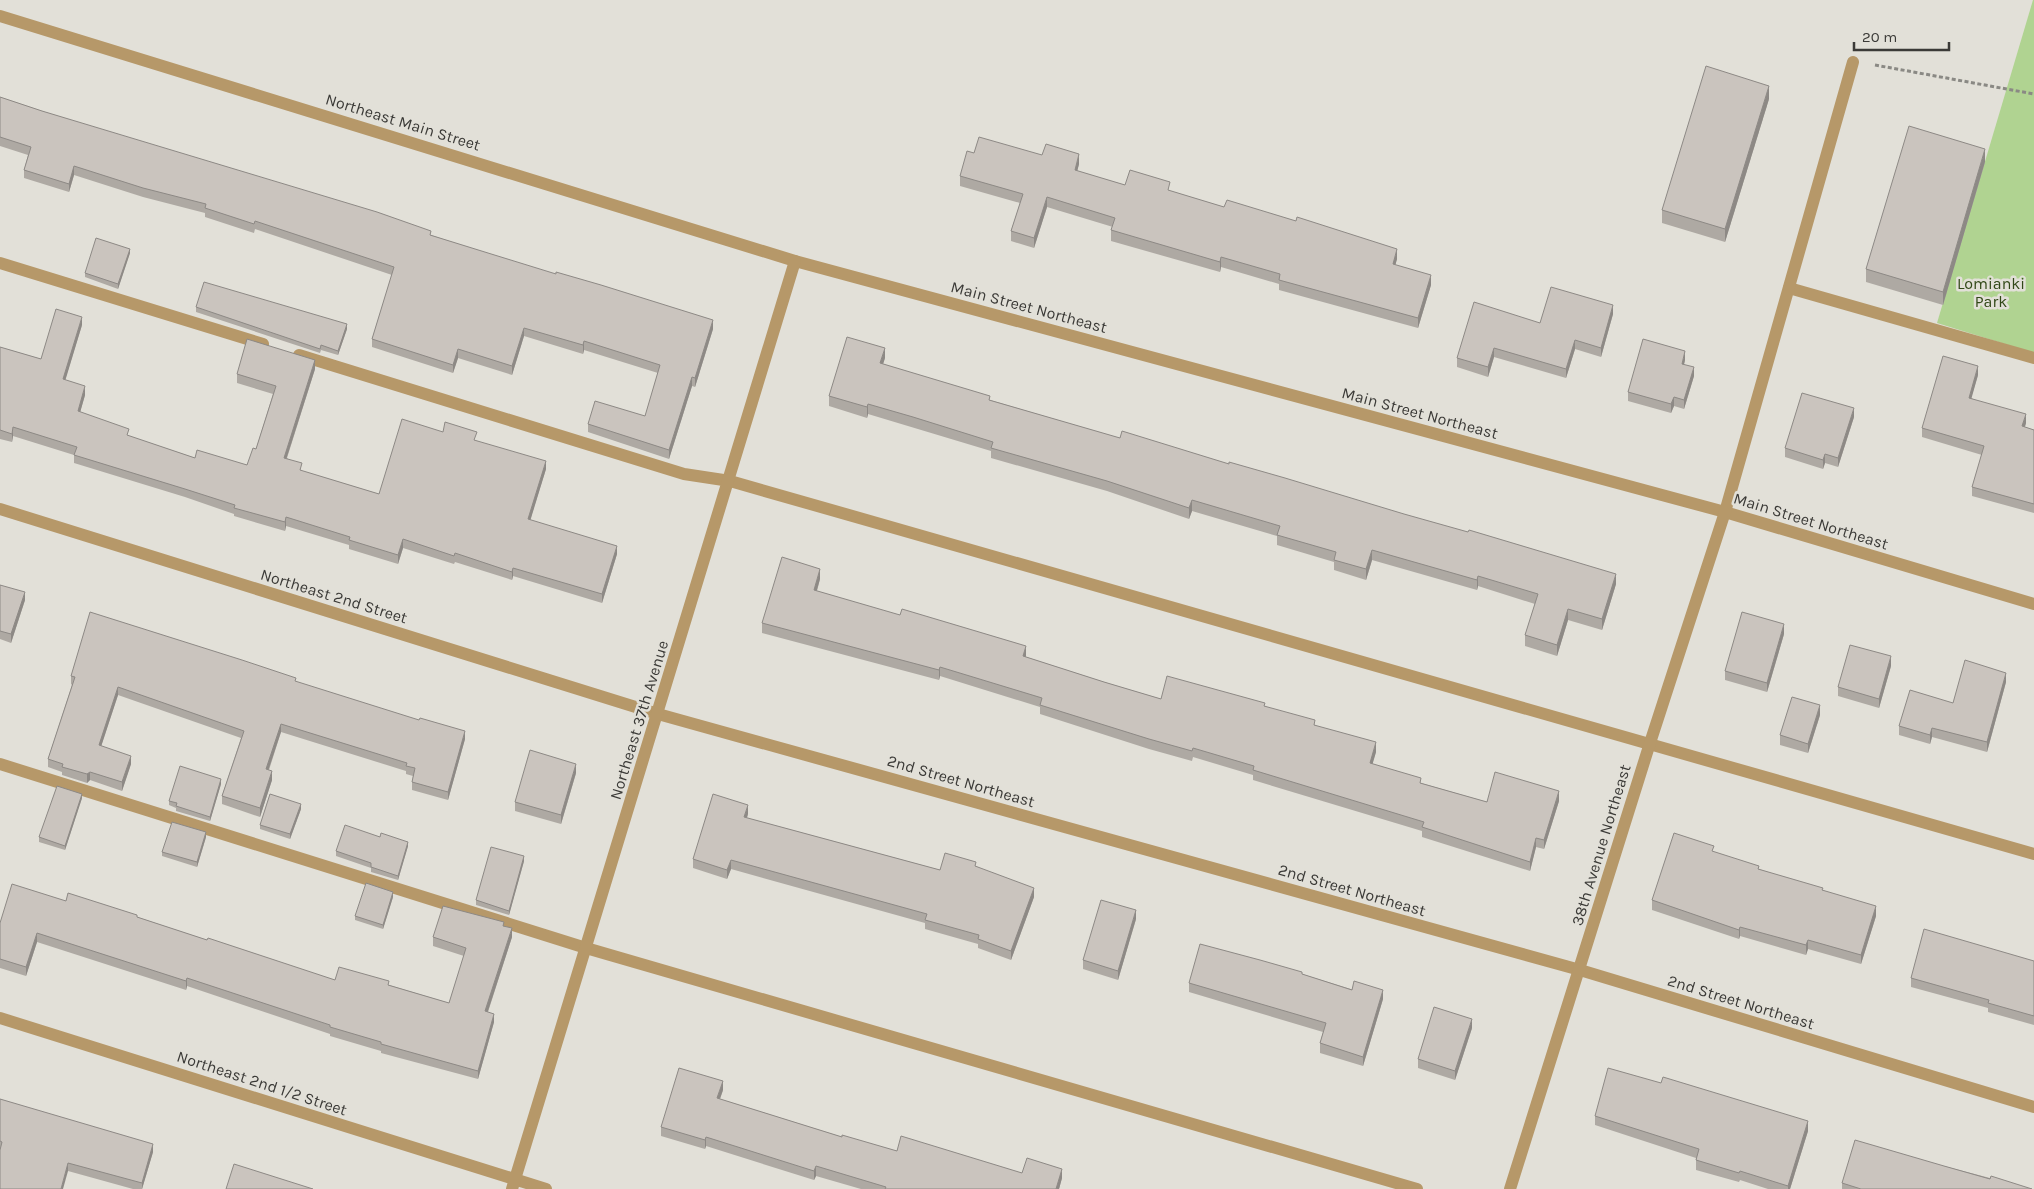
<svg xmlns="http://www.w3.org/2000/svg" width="2034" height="1189" font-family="Karla,sans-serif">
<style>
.green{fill:#b0d391}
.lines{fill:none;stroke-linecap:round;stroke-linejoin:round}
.path{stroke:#8a8984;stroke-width:3;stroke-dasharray:4 2.5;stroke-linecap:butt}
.minor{stroke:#b69869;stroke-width:12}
.wall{fill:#aea9a3}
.shaded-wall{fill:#8d8985}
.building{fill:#cac4be;stroke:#8d8985}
.labels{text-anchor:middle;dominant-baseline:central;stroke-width:5;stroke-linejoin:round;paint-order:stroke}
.street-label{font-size:16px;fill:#3b3a37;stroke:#e2e0d8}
.park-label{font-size:16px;fill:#314817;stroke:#e2e0d8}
</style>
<rect width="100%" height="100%" fill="#e2e0d8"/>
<polygon class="green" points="2033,0 2034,0 2034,353 1937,323"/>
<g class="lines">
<polyline class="path" points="1875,65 2034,94"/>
<g class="minor">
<polyline points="0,16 795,261 1725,512 2034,604"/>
<polyline points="0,263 263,344"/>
<polyline points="1789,288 2034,358"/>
<polyline points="299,355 684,474 730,481 2034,854"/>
<polyline points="0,509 658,714 1580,970 2034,1107"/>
<polyline points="0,764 586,948 1417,1189"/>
<polyline points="0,1018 546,1189"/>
<polyline points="512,1189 795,261"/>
<polyline points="1510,1189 1650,743 1725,512 1853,62"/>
</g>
</g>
<g class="wall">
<polygon points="0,97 42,111 431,235 713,329 695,387 692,386 669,459 588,432 588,424 645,416 658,373 584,350 583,354 524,336 512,375 458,358 453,373 372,347 372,339 392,275 255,229 254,233 205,217 205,213 143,197 74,175 69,192 24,178 24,170 28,155 0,146"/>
<polygon points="1769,99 1725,242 1662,223 1662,210"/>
<polygon points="974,153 1042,155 1079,164 1077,171 1125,185 1170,191 1397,259 1395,265 1431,285 1418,328 1279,290 1279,284 1221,267 1220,272 1111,241 1111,230 1113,227 1047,207 1034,248 1011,241 1011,231 1020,203 960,186 960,176"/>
<polygon points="1985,162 1943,305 1866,282 1866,269"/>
<polygon points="130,253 118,289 85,277 85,273"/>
<polygon points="196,307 347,329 338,355 321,350 320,353 196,312"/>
<polygon points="1613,314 1601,357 1575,349 1566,378 1494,357 1488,377 1457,367 1457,358 1540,323"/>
<polygon points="82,325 65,380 85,395 80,412 129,436 195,458 247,465 256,449 273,394 237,383 237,374 315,369 287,458 302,471 379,494 443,432 477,441 546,469 530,520 617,554 602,603 513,576 512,580 455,562 454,564 403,548 398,564 349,549 349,545 286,526 285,531 234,516 234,514 185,497 74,463 74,455 13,436 12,442 0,439 0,347 41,359"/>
<polygon points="885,358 883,364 990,400 1616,584 1602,630 1568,620 1557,656 1525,646 1525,635 1535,604 1478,586 1477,590 1372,560 1366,580 1334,570 1334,562 1277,545 1277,536 1192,511 1189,519 1107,491 991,458 991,451 868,414 867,418 829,406 829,396"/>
<polygon points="1685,360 1684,364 1694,376 1684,409 1674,406 1671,413 1628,401 1628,392"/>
<polygon points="1978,375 1971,398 2026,423 2025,427 2034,430 2034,513 1972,496 1972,487 1982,455 1922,437 1922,428"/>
<polygon points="1854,417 1838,467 1825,463 1823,469 1785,457 1785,448"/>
<polygon points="820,579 817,591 1026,656 1026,657 1104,682 1161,699 1265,706 1315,725 1376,752 1372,764 1421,783 1487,802 1559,801 1544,849 1536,847 1530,871 1422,837 1422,831 1253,780 1253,775 1193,757 1192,761 1149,749 1040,714 1040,707 940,676 939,680 762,633 762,623"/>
<polygon points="0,585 25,600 11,643 0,639"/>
<polygon points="1784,634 1767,692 1725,680 1725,671"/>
<polygon points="1891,666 1879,708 1838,696 1838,687"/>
<polygon points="71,676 296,682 465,739 448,800 412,790 412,782 413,776 406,774 406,771 281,732 269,770 272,780 260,817 222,804 222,796 241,738 118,695 101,746 131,764 122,791 90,780 87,783 62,775 62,772 48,767 48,759 72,685 71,684"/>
<polygon points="2006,682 1987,752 1932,737 1930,744 1899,735 1899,726"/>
<polygon points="1820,715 1808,753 1780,745 1780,735"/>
<polygon points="576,773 561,824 515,811 515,802"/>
<polygon points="221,784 210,821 176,811 176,808 169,805 169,801"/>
<polygon points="82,798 65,850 39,842 39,837"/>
<polygon points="301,809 290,839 260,829 260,825"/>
<polygon points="748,814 747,818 940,870 976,866 1034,897 1011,960 978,948 978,944 925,929 925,923 731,869 727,879 693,868 693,859"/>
<polygon points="206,837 197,867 162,856 162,852"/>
<polygon points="408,846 398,880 371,872 371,868 336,856 336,851"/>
<polygon points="1714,852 1759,869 1823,890 1876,916 1861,964 1808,949 1806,955 1740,936 1739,939 1652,910 1652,900"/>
<polygon points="524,861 509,915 476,905 476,900"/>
<polygon points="393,897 383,929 355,920 355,916"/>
<polygon points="66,901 137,917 207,940 335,980 389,985 449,1003 464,956 433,946 433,937 504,926 512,937 488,1012 494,1022 478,1079 381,1053 381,1051 330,1036 330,1034 187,986 186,990 37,942 26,976 0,968 0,923"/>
<polygon points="1136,919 1118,980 1083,969 1083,960"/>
<polygon points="2034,961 2034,1025 1988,1012 1988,1008 1911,987 1911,978"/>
<polygon points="1302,974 1383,999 1363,1066 1320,1053 1320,1043 1323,1032 1189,992 1189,983"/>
<polygon points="1472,1028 1455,1080 1418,1068 1418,1059"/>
<polygon points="723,1090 720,1099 842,1137 897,1151 1022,1173 1062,1178 1059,1189 861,1189 816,1176 814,1180 706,1146 705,1149 661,1136 661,1127"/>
<polygon points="0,1099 153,1152 142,1189 133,1189 68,1171 0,1189"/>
<polygon points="1595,1116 1808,1131 1790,1189 1768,1189 1740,1180 1739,1182 1696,1170 1696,1158 1595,1125"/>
<polygon points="1944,1166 2032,1189 1842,1189 1842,1183"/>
</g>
<g class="shaded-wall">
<polygon points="1769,86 1769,99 1725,242 1725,229"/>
<polygon points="1985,149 1985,162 1943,305 1943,292"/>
<polygon points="1079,154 1079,164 1075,180 1075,170"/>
<polygon points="74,166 74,175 69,192 69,184"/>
<polygon points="1047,197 1047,207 1034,248 1034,238"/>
<polygon points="130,249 130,253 118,289 118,284"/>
<polygon points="1397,249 1397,259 1393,274 1393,264"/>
<polygon points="1221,257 1221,267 1220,272 1220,262"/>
<polygon points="1431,275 1431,285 1418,328 1418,318"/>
<polygon points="1613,305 1613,314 1601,357 1601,348"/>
<polygon points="82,317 82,325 63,388 63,379"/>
<polygon points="713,320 713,329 695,387 695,378"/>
<polygon points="347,324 347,329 338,355 338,351"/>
<polygon points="524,328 524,336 512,375 512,366"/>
<polygon points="1575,340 1575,349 1566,378 1566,369"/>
<polygon points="584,341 584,350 583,354 583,345"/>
<polygon points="885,348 885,358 880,373 880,363"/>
<polygon points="1494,348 1494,357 1488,377 1488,367"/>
<polygon points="458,349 458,358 453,373 453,365"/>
<polygon points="1685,351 1685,360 1682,373 1682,364"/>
<polygon points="315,360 315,369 284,466 284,458"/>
<polygon points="1978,366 1978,375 1969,407 1969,398"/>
<polygon points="1694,367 1694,376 1684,409 1684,400"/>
<polygon points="692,377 692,386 669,459 669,450"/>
<polygon points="85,386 85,395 78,420 78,411"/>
<polygon points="1674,397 1674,406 1671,413 1671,404"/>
<polygon points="868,404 868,414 867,418 867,407"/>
<polygon points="1854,408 1854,417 1838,467 1838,458"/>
<polygon points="2026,414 2026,423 2022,435 2022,426"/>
<polygon points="13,427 13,436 12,442 12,434"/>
<polygon points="1825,454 1825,463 1823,469 1823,460"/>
<polygon points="546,461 546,469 528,528 528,519"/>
<polygon points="1192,500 1192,511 1189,519 1189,508"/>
<polygon points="286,517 286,526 285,531 285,522"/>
<polygon points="403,539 403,548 398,564 398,555"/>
<polygon points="617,546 617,554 602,603 602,594"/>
<polygon points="1372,550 1372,560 1366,580 1366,569"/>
<polygon points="513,568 513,576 512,580 512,572"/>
<polygon points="820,569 820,579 814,600 814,590"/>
<polygon points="1616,574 1616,584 1602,630 1602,619"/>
<polygon points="1478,576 1478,586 1477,590 1477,580"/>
<polygon points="25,592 25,600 11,643 11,634"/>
<polygon points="1568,609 1568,620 1557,656 1557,645"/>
<polygon points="1784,624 1784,634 1767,692 1767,683"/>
<polygon points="1026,646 1026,656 1023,666 1023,656"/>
<polygon points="1891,656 1891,666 1879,708 1879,699"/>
<polygon points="940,667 940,676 939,680 939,670"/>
<polygon points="2006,673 2006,682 1987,752 1987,742"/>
<polygon points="118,687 118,695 99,753 99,745"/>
<polygon points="1820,705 1820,715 1808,753 1808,744"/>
<polygon points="281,724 281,732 266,777 266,769"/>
<polygon points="1932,728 1932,737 1930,744 1930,735"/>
<polygon points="465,731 465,739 448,800 448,792"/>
<polygon points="1376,742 1376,752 1370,773 1370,763"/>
<polygon points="131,756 131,764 122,791 122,782"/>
<polygon points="576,764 576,773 561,824 561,815"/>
<polygon points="272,771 272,780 260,817 260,808"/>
<polygon points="90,772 90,780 87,783 87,774"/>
<polygon points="221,779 221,784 210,821 210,817"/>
<polygon points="1559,791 1559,801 1544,849 1544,840"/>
<polygon points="82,794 82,798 65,850 65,846"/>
<polygon points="301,804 301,809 290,839 290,834"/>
<polygon points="748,805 748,814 744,826 744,817"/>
<polygon points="206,832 206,837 197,867 197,862"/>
<polygon points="1536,838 1536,847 1530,871 1530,862"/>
<polygon points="408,842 408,846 398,880 398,876"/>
<polygon points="524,856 524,861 509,915 509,911"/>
<polygon points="731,860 731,869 727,879 727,870"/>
<polygon points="1034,888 1034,897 1011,960 1011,951"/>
<polygon points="393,892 393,897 383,929 383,925"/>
<polygon points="1876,906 1876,916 1861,964 1861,955"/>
<polygon points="1136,910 1136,919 1118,980 1118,971"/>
<polygon points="1740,927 1740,936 1739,939 1739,930"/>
<polygon points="512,928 512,937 485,1020 485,1011"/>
<polygon points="37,933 37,942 26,976 26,967"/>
<polygon points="1808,940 1808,949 1806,955 1806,945"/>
<polygon points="187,978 187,986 186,990 186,981"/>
<polygon points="1383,990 1383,999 1363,1066 1363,1057"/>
<polygon points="494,1014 494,1022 478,1079 478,1071"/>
<polygon points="1472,1019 1472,1028 1455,1080 1455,1071"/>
<polygon points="723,1081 723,1090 717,1107 717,1098"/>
<polygon points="1808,1121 1808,1131 1790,1189 1788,1189 1788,1186"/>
<polygon points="706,1137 706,1146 705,1149 705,1140"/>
<polygon points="153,1144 153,1152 142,1189 142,1183"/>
<polygon points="68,1163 68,1171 63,1189 61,1189"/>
<polygon points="816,1166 816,1176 814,1180 814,1171"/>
<polygon points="1062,1169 1062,1178 1059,1189 1056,1189"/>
</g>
<g class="building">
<polygon points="1706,66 1769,86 1725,229 1662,210"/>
<polygon points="0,97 42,111 377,212 431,231 430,235 488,253 556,274 556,272 601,285 713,320 695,378 692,377 669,450 588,424 595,401 645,416 660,365 584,341 583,345 524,328 512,366 458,349 453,365 372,339 394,267 255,221 254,224 205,208 206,204 143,188 74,166 69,184 24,170 31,147 0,137"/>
<polygon points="1909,126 1985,149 1943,292 1866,269"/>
<polygon points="979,137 1042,155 1046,144 1079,154 1075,170 1125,185 1130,170 1170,182 1168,190 1224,207 1227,200 1296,221 1297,217 1397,249 1393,264 1431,275 1418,318 1279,280 1280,274 1221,257 1220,262 1111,230 1115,218 1047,197 1034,238 1011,231 1023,194 960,176 967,151 974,153"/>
<polygon points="96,238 130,249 118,284 85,273"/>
<polygon points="204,282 347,324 338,351 321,345 320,349 196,307"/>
<polygon points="1551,287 1613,305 1601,348 1575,340 1566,369 1494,348 1488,367 1457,358 1474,302 1540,323"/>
<polygon points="56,309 82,317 63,379 85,386 78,411 129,429 127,435 195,458 197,450 247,465 253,448 256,449 276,386 237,374 247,339 315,360 284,458 302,463 300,470 379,494 402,419 443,432 445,422 477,432 474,440 546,461 528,519 617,546 602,594 513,568 512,572 455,553 454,556 403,539 398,555 349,540 350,537 286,517 285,522 234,508 235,505 185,489 74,455 77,447 13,427 12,434 0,430 0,347 41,359"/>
<polygon points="847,337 885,348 880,363 990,396 989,400 1120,438 1122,431 1229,464 1229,462 1285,478 1404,514 1468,532 1469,530 1616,574 1602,619 1568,609 1557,645 1525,635 1538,594 1478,576 1477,580 1372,550 1366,569 1334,560 1336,552 1277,535 1280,526 1192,500 1189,508 1107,481 991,448 993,442 913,417 868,404 867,407 829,396"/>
<polygon points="1643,339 1685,351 1682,364 1694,367 1684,400 1674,397 1671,404 1628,392"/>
<polygon points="1943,356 1978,366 1969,398 2026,414 2022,426 2034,430 2034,504 1972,487 1984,446 1922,428"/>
<polygon points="1802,393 1854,408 1838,458 1825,454 1823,460 1785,448"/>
<polygon points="782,557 820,569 814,590 900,615 902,609 1026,646 1023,656 1104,682 1161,699 1167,676 1265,703 1264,706 1315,720 1314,725 1376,742 1370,763 1421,778 1420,783 1487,802 1495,772 1559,791 1544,840 1536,838 1530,862 1422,827 1424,822 1253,770 1254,766 1193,748 1192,751 1149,739 1040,705 1042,698 940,667 939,670 762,623"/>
<polygon points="0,585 25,592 11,634 0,631"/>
<polygon points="90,612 242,660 296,678 295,681 419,720 420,718 465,731 448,792 412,782 415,768 406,766 407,763 281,724 266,769 272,771 260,808 222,796 244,731 118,687 99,745 131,756 122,782 90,772 87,774 62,767 63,764 48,759 75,677 71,676"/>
<polygon points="1742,612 1784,624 1767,683 1725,671"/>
<polygon points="1850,645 1891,656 1879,699 1838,687"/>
<polygon points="1965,660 2006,673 1987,742 1932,728 1930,735 1899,726 1910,690 1953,703"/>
<polygon points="1792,697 1820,705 1808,744 1780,735"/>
<polygon points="530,750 576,764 561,815 515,802"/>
<polygon points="180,766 221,779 210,817 176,806 177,803 169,801"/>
<polygon points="57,786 82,794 65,846 39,837"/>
<polygon points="270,794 301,804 290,834 260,825"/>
<polygon points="713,794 748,805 744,817 940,870 945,853 976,862 975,866 1034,888 1011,951 978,939 979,935 925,920 927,914 731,860 727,870 693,859"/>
<polygon points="172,822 206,832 197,862 162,852"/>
<polygon points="345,825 380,837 381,833 408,842 398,876 371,867 371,863 336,851"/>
<polygon points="1674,833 1714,846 1712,851 1759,866 1758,869 1823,888 1822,890 1876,906 1861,955 1808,940 1806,945 1740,927 1739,930 1652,900"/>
<polygon points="491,847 524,856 509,911 476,900"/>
<polygon points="366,883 393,892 383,925 355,916"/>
<polygon points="12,884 66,901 68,893 137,915 137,917 207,940 208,938 335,980 339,967 389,981 388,985 449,1003 466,948 433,937 443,906 504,922 503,926 512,928 485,1011 494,1014 478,1071 381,1044 381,1042 330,1027 330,1025 187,978 186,981 37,933 26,967 0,959 0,923"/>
<polygon points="1101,900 1136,910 1118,971 1083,960"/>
<polygon points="1924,929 2034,961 2034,1016 1988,1003 1989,1000 1911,978"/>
<polygon points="1200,944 1260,960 1302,972 1302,974 1352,990 1354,981 1383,990 1363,1057 1320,1043 1326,1023 1189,983"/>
<polygon points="1434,1007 1472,1019 1455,1071 1418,1059"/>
<polygon points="679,1068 723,1081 717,1098 842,1137 842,1135 897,1151 901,1136 1022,1173 1027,1158 1062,1169 1056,1189 885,1189 886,1187 816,1166 814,1171 706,1137 705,1140 661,1127"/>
<polygon points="1608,1068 1661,1083 1663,1077 1808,1121 1788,1186 1740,1171 1739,1173 1696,1160 1699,1149 1595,1116"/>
<polygon points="0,1099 153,1144 142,1183 68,1163 61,1189 0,1189 0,1150 2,1142 0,1141"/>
<polygon points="1855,1140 1944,1166 1990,1179 1991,1176 2032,1189 1861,1189 1842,1183"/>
<polygon points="234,1164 313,1189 226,1189"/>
</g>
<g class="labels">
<g class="street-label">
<text transform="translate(403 122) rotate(17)">Northeast Main Street</text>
<text transform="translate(1029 307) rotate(15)">Main Street Northeast</text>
<text transform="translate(1420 413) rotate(15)">Main Street Northeast</text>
<text transform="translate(1811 521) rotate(17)">Main Street Northeast</text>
<text transform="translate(334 596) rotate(17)">Northeast 2nd Street</text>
<text transform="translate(639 720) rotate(-73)">Northeast 37th Avenue</text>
<text transform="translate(961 781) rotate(16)">2nd Street Northeast</text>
<text transform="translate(1601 845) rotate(-73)">38th Avenue Northeast</text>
<text transform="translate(1352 890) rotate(16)">2nd Street Northeast</text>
<text transform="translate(1741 1002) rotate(17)">2nd Street Northeast</text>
<text transform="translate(262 1083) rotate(18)">Northeast 2nd 1/2 Street</text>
</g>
<g class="park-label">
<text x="1991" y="283">Lomianki<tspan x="1991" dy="18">Park</tspan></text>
</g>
</g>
<path d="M1854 42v8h95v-8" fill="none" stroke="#3b3a37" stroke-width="2.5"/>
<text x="1862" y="42" font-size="15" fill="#3b3a37" stroke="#e2e0d8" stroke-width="4" paint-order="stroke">20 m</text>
</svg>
